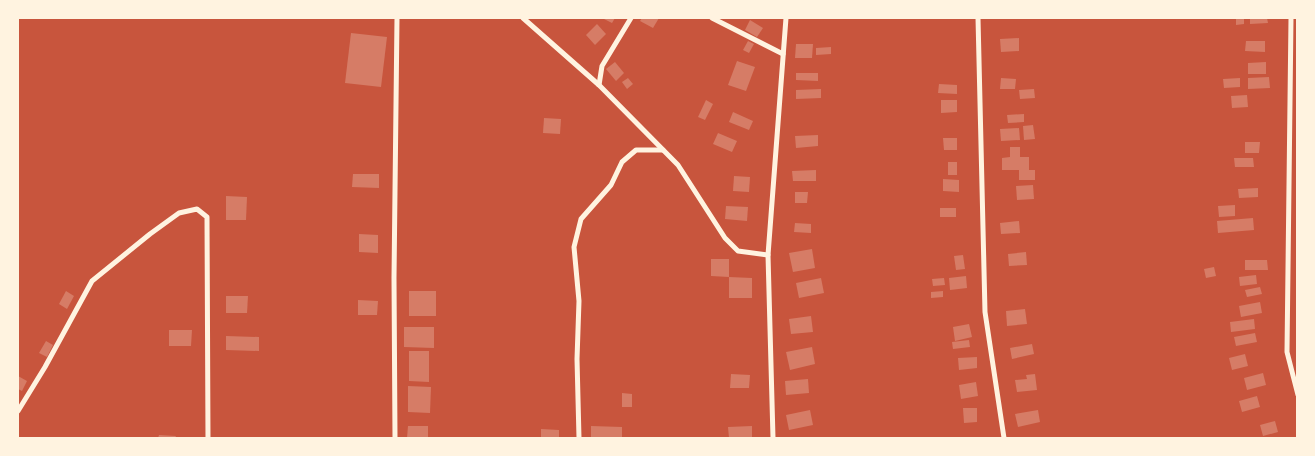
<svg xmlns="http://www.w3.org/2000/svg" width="1315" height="456" font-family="'Exo 2',sans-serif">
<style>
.building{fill:#d67c66}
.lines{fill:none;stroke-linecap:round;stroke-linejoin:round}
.minor{stroke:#fff3e0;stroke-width:5}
</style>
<rect width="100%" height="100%" fill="#c8553d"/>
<g class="building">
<polygon points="602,18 615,18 612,23"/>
<polygon points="642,18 659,18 653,28 640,21"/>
<polygon points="1236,18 1244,18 1244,24 1236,25"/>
<polygon points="1250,18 1267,18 1268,23 1250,24"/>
<polygon points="750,20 763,28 757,37 745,30"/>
<polygon points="597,24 606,34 595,45 586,35"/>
<polygon points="351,33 387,37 381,87 345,83"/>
<polygon points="1019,38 1019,51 1001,52 1000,39"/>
<polygon points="748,41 754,44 749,53 743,50"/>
<polygon points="1246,41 1265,41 1265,52 1245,51"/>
<polygon points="796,44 813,44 812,58 795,58"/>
<polygon points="831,47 831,54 816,55 816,48"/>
<polygon points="737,61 755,67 746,91 728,85"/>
<polygon points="615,62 624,73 616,81 606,69"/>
<polygon points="1266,62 1266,74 1248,74 1248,63"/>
<polygon points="796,73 818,73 818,81 796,80"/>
<polygon points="1269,77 1270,88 1248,89 1248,78"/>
<polygon points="628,78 633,84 627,89 622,82"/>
<polygon points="1001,78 1016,79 1015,89 1000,89"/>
<polygon points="1240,78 1240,87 1224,88 1223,79"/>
<polygon points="939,84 957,85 957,94 938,93"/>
<polygon points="821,89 821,98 796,99 796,90"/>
<polygon points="1034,89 1035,98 1020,99 1019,90"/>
<polygon points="1247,95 1248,107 1232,108 1231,96"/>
<polygon points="706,100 713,104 705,120 698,117"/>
<polygon points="941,100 957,100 957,112 941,113"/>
<polygon points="733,112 753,121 749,130 729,122"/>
<polygon points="1024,114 1024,122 1008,123 1007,115"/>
<polygon points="544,118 561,119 560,134 543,133"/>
<polygon points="1033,125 1035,139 1024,140 1023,126"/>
<polygon points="1019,128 1020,140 1001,141 1000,129"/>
<polygon points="718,133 737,141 732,152 713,144"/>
<polygon points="818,135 818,146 796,148 795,136"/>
<polygon points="943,138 957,138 957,150 944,150"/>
<polygon points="1245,142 1260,142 1259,153 1245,153"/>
<polygon points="1010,147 1020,147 1020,157 1029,157 1029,170 1035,170 1035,180 1019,180 1019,170 1002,170 1002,158 1010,157"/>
<polygon points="1234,158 1253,158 1254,167 1235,167"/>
<rect x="948" y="162" width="9" height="13"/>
<polygon points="816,170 816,181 793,181 792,171"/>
<polygon points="353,174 379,174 379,188 352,187"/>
<polygon points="734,176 750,177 749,192 733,191"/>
<polygon points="943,179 959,180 959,192 943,191"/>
<polygon points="1033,185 1034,199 1017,200 1016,186"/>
<polygon points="1258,188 1258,197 1239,198 1238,189"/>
<polygon points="795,192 808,192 807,203 795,203"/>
<polygon points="226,196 247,197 246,220 226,220"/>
<polygon points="1235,205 1235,216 1219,217 1218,206"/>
<polygon points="726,206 748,207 747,221 725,219"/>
<rect x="940" y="208" width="16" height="9"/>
<polygon points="1253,218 1254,230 1218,233 1217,221"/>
<polygon points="1019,221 1020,233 1001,234 1000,223"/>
<polygon points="795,223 811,224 811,233 794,232"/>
<polygon points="359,234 378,235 378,253 359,252"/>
<polygon points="812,249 815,268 793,272 789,253"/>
<polygon points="1026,252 1027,265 1009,266 1008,254"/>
<polygon points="963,255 965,269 956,270 954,256"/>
<polygon points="711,259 729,259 729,277 752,278 752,298 729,298 729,277 711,276"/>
<polygon points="1245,260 1267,260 1268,270 1245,270"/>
<polygon points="1214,267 1216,276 1206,278 1204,269"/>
<polygon points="1256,275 1257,284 1240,286 1239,277"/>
<polygon points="966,276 967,288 950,290 949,278"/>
<polygon points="821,278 824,293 799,298 796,283"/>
<polygon points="944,278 945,285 933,286 932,279"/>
<polygon points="1260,287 1262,294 1247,297 1245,290"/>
<polygon points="66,291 74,296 67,309 59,304"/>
<rect x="409" y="291" width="27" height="25"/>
<polygon points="943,291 943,297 931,298 931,292"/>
<polygon points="226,296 248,296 247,313 226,313"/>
<polygon points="358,300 378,301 377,315 358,315"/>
<polygon points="1260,302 1262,313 1241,317 1239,306"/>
<polygon points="1025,309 1027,324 1007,326 1006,311"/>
<polygon points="811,316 813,332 791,334 789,319"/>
<polygon points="1254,319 1255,329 1231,332 1230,322"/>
<polygon points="969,324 972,337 955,341 953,327"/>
<polygon points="404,327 434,327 434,348 404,347"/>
<polygon points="169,330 192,330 191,346 169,346"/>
<polygon points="1255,333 1257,342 1236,346 1234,337"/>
<polygon points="226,336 259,337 259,351 226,350"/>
<polygon points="969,340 970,347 953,349 952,342"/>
<polygon points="46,341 53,345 47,357 39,353"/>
<polygon points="1032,344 1034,354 1012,359 1010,348"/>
<polygon points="812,347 815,364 790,370 786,352"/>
<polygon points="409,351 429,351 429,382 409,381"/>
<polygon points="1245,354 1248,366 1232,370 1229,358"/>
<polygon points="977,357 977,368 959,370 958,358"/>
<polygon points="1263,373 1266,385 1247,390 1244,378"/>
<polygon points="731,374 750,375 749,388 730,388"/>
<polygon points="1035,374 1037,390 1017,392 1015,380 1027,379 1026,375"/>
<polygon points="18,376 27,381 22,391 18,389"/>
<polygon points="808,379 809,393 786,395 785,381"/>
<polygon points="976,382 978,396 961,399 959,385"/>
<polygon points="408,386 431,387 430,413 408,412"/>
<polygon points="622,393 632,394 632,407 622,407"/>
<polygon points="1257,396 1260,407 1242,412 1239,401"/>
<polygon points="963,408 977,408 977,422 964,423"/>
<polygon points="810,410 813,425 789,430 786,415"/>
<polygon points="1038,410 1040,422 1018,427 1015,414"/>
<polygon points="1275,421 1278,432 1263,436 1260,425"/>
<polygon points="408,426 428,426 428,438 407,438"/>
<polygon points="591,426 622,427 622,438 591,438"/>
<polygon points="752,426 752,438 729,438 728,427"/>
<polygon points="541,429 559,430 559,438 541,438"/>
<polygon points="159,435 176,436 175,438 158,438"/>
</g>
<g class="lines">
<g class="minor">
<polyline points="523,18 599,85 678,165 725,238 738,251 768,255"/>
<polyline points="712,18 783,54"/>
<polyline points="978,18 985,312 1004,438"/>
<polyline points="1291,18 1287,352 1298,395"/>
<polyline points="599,85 602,66 631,18"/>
<polyline points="18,411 45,367 92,281 150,234 179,213 197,209 207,217 208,438"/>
<polyline points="395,438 394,278 397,18"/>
<polyline points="579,438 577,359 579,301 574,247 581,219 611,185 622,162 636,150 663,150"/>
<polyline points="773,438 768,255 786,18"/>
</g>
</g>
<rect width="1315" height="456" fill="none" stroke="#fff3e0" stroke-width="38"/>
</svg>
